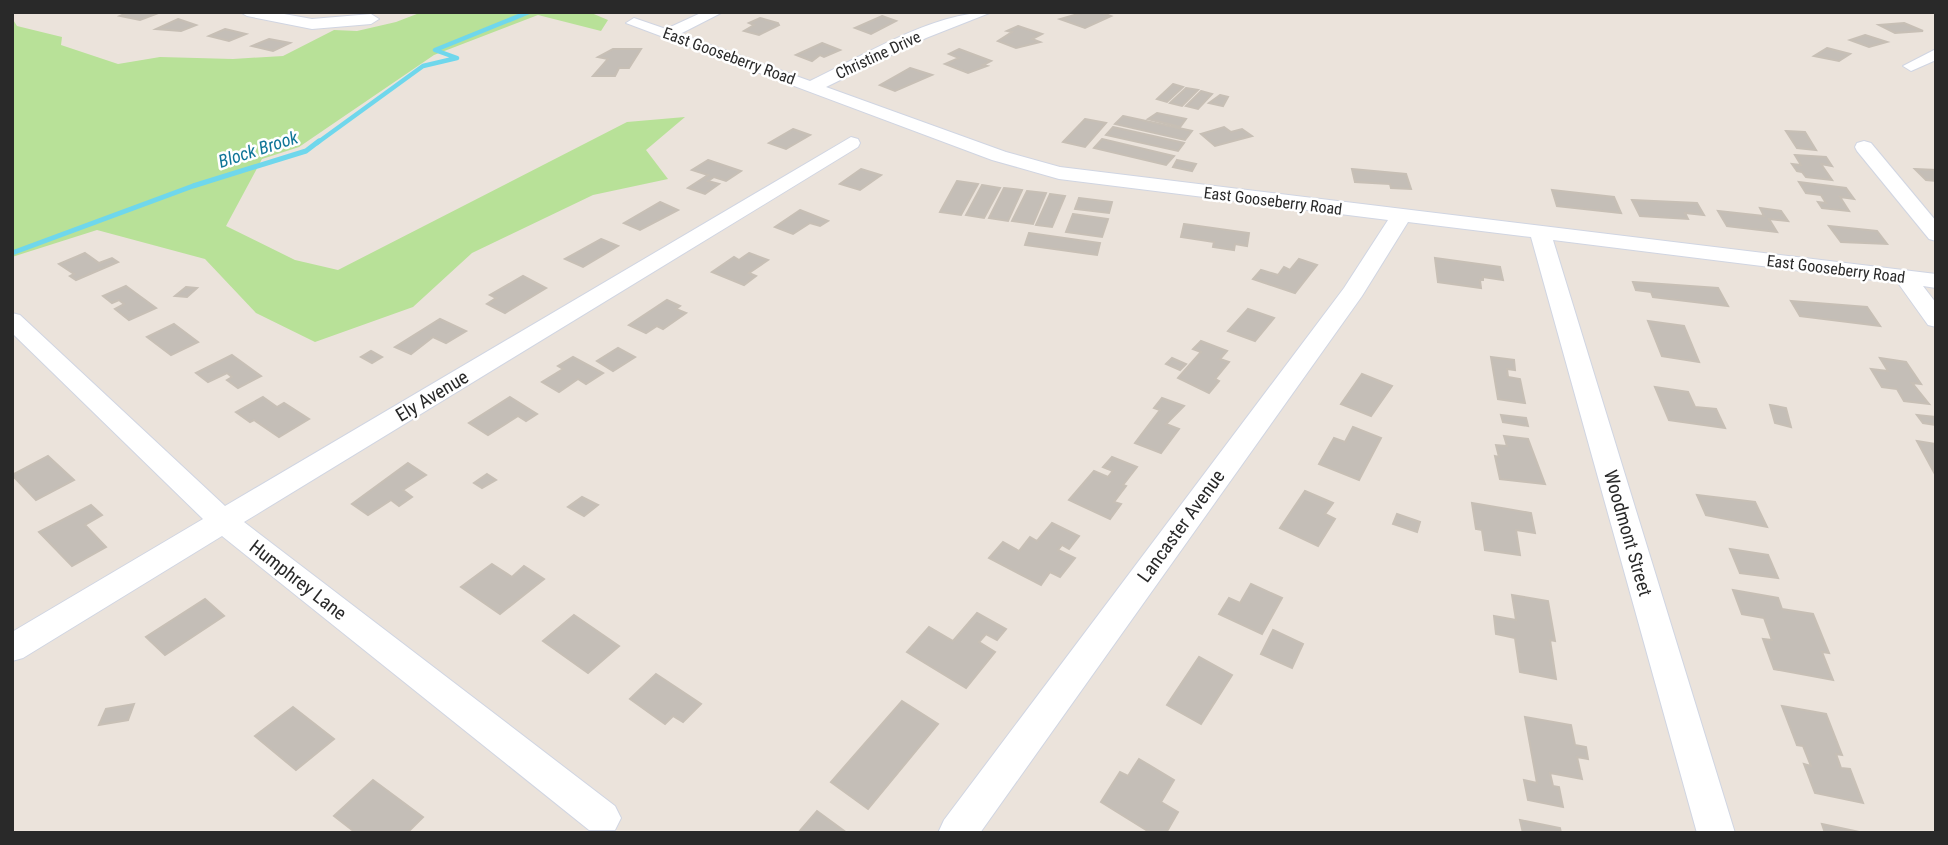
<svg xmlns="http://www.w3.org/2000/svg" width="1948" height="845" font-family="'Roboto Condensed',sans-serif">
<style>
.green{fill:#b8e198}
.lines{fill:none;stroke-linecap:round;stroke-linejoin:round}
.stream-far1{stroke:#6fd7ec;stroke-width:4.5}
.stream{stroke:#6fd7ec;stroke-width:5}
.building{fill:#c4beb7;stroke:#c7bfb5;stroke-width:2}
.minor-casing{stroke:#d0d5e2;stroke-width:2}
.minor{fill:#fff;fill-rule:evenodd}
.labels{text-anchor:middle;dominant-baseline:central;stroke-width:5;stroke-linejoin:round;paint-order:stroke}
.far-street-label{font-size:16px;fill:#292929;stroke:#fff}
.far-water-label{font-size:18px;font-style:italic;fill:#0f7597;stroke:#fff}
.street-label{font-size:19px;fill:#292929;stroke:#fff}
</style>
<rect width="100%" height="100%" fill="#ebe3db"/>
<polygon class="green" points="422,12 589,12 608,20 601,31 538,15 434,55 299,147 262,159 226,226 295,260 338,270 627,122 685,117 646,150 668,179 593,195 472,253 413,307 315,342 256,313 205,259 97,230 12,257 12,18 17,26 62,37 61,45 118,64 160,57 233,59 283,56 334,30 357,31 396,22"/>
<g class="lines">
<polyline class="stream-far1" points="317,143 423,66 457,58 435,50 529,12"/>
<polyline class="stream" points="12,253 193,186 306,151 319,141"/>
</g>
<g class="building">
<polygon points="129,12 148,12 156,14 140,20 120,16"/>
<polygon points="1085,12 1100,12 1111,16 1085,28 1060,19"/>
<polygon points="882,16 896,21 871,34 855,28"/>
<polygon points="760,18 778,23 779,25 759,35 744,31 754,25 749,23"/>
<polygon points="178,19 196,25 181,31 156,29"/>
<polygon points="1904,23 1923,31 1895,33 1879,25"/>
<polygon points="1018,26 1042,34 1032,39 1040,42 1016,48 998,41 1012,32 1007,31"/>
<polygon points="225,29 246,34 229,41 209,36"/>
<polygon points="1865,35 1887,42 1869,47 1850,40"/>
<polygon points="269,39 290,43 273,51 252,46"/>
<polygon points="822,43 840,50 824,57 820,55 812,61 796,55"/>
<polygon points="1827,48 1850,54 1839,61 1814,56"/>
<polygon points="613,49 641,49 629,68 619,68 615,76 593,76 608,59 598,57"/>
<polygon points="959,49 991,61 983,65 987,66 968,73 945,64 959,58 949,54"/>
<polygon points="910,68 932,75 895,91 880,85"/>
<polygon points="1173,84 1183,87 1167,102 1157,99"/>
<polygon points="1186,88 1198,90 1182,106 1170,103"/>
<polygon points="1201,91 1212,94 1198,109 1186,106"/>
<polygon points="1220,95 1228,97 1223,106 1209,103"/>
<polygon points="1157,113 1186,119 1180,127 1148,119"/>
<polygon points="1123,116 1192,131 1185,140 1115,124"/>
<polygon points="1085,119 1106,123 1085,147 1063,142"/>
<polygon points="1113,127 1184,143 1178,151 1106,135"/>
<polygon points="1224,127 1231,132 1242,129 1252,136 1215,146 1201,134"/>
<polygon points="793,129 810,135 786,149 769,143"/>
<polygon points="1786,131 1805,132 1816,150 1797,148"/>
<polygon points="1102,139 1174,156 1166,165 1094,148"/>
<polygon points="1795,155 1826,157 1832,166 1821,164 1832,180 1806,177 1802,172 1797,171 1792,164 1801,165"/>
<polygon points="708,160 741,171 726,181 714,177 708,181 719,184 705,194 688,188 708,175 692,170"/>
<polygon points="1177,160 1196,164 1192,171 1173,167"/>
<polygon points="861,169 881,175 860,190 840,184"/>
<polygon points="1352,169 1406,174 1411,189 1391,188 1390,184 1355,182"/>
<polygon points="1915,169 1936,170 1936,181 1926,180"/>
<polygon points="957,181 978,184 961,215 940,212"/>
<polygon points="1799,182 1846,188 1854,199 1840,197 1849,211 1822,208 1818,202 1826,203 1821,195 1806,193"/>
<polygon points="982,185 1000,188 984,218 966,215"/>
<polygon points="1004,188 1022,190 1008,221 989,218"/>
<polygon points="1552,190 1614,197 1621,213 1557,206"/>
<polygon points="1027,191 1046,193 1033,224 1012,221"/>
<polygon points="1050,194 1065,196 1052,227 1036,225"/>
<polygon points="1079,198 1112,202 1109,213 1075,209"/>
<polygon points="1632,200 1697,203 1704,215 1685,213 1688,219 1640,216"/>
<polygon points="660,202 678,210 640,230 624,223"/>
<polygon points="1760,208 1781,211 1788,221 1769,219 1777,232 1727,226 1718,211 1764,216"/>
<polygon points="800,210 828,221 820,226 810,223 793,234 775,227"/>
<polygon points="1073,214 1108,219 1102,237 1066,232"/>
<polygon points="1184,224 1249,233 1247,246 1235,244 1234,250 1213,247 1214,242 1181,237"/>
<polygon points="1829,226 1877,231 1887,244 1841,242"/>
<polygon points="1029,233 1100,243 1097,255 1025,245"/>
<polygon points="601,239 618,246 583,267 565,259"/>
<polygon points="85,253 99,263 112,258 118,262 76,280 70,276 74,274 59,264"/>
<polygon points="749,253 768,260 749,273 756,276 744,285 712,272 734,257 739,260"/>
<polygon points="1435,258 1500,267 1503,280 1483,277 1483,280 1480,280 1481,288 1438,282"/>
<polygon points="1299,259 1317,265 1295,293 1253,279 1261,270 1278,275 1284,267 1290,270"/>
<polygon points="523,276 546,288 505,313 487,304 496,298 490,295"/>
<polygon points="1633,282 1718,288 1728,306 1653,297 1651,292 1636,290"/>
<polygon points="126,286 156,308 129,320 115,309 124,304 119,300 112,303 103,296"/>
<polygon points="186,287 197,288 187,297 175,296"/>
<polygon points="667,300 680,306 676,309 686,313 663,329 657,326 646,333 629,325"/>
<polygon points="1791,301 1867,307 1880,326 1800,316"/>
<polygon points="1248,309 1274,318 1255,341 1228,331"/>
<polygon points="440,319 466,331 446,343 433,337 411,354 395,347"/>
<polygon points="1648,321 1684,326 1699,362 1662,356"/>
<polygon points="174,324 198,342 171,355 147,337"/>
<polygon points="1201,341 1227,351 1220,359 1229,362 1215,379 1219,381 1209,393 1178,378 1201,352 1193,349"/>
<polygon points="618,348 635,357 613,371 597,361"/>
<polygon points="371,351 382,357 372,363 361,357"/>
<polygon points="232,355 261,376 238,388 227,380 232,377 227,373 208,382 196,373"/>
<polygon points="573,357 603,373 586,384 578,379 559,392 542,382 563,369 558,366"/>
<polygon points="1491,357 1514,360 1515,370 1507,369 1508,377 1520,379 1525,403 1498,399"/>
<polygon points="1172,358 1186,364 1180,370 1166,364"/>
<polygon points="1880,358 1906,362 1921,384 1912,383 1929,404 1904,401 1897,389 1882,387 1871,369 1888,371"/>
<polygon points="1362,374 1392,386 1371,416 1341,404"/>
<polygon points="1655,387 1688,392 1695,407 1716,409 1725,428 1669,420"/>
<polygon points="263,397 277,407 284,403 309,419 279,437 254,420 250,422 236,412"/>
<polygon points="510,397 537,414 526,421 518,416 488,435 469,423"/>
<polygon points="1162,398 1184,406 1166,424 1179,429 1161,453 1135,443 1160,410 1154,408"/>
<polygon points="1770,405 1786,408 1791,427 1775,423"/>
<polygon points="1501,415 1526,418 1528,426 1503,422"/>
<polygon points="1917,415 1935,417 1936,425 1923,423"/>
<polygon points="1353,427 1381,438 1359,480 1319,464 1334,438 1345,442"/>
<polygon points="1504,436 1528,439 1545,484 1500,479 1495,456 1499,457 1496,445 1507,446"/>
<polygon points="1917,441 1936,444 1936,476"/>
<polygon points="48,456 74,480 36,500 12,475"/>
<polygon points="1112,457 1137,467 1123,485 1126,486 1114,502 1121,504 1110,519 1069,500 1094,471 1108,477 1113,471 1103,467"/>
<polygon points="408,463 426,475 403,490 412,497 399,506 391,500 368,515 352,504"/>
<polygon points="487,474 496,480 482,488 474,483"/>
<polygon points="1305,491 1333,503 1325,514 1335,519 1318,546 1280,528"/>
<polygon points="1697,495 1755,502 1767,527 1706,515"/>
<polygon points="582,497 598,505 584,516 568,507"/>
<polygon points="1472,503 1531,513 1535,533 1516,530 1520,555 1485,550 1482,530 1476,529"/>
<polygon points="91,505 102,515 85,525 106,547 72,566 39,532"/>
<polygon points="1397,514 1420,522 1417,532 1393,524"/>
<polygon points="1052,523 1079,536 1069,549 1062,545 1058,550 1075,558 1060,577 1050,572 1041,585 989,558 1003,542 1019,551 1030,537 1037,541"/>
<polygon points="1730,549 1768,555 1778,578 1740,573"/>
<polygon points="492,564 512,577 524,566 544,579 500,614 461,587"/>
<polygon points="1251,584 1282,598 1262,634 1219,614 1229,598 1240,603"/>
<polygon points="1733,590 1778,598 1782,609 1813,614 1829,653 1822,652 1833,680 1774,669 1763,639 1772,640 1764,618 1742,614"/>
<polygon points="1512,595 1548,601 1555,641 1550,640 1556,679 1520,672 1515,638 1496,634 1494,616 1516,620"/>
<polygon points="205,599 224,616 165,655 146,637"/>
<polygon points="977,613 1006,629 997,640 986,634 979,642 995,652 966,688 907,652 929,627 953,641"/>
<polygon points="574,615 619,646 588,673 543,641"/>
<polygon points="1273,630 1303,644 1292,668 1261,654"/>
<polygon points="1199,657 1232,675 1201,724 1167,705"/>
<polygon points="656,674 701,704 683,722 673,716 665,724 630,699"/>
<polygon points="902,701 938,724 868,809 831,782"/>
<polygon points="134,704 128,720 99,725 106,709"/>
<polygon points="1782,706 1826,714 1842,755 1836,754 1841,768 1850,769 1863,803 1815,793 1804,764 1811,766 1803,746 1797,745"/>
<polygon points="293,707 334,739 296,770 255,736"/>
<polygon points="1525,717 1571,725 1575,745 1586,747 1588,759 1577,757 1582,779 1550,773 1553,786 1559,787 1563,807 1528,800 1524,780 1537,783"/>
<polygon points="1139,759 1174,780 1161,802 1178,812 1166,833 1151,833 1101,802 1120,772 1128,776"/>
<polygon points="373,780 423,817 407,833 356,833 334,816"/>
<polygon points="817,811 847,833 798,833"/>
<polygon points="1520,820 1560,828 1561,833 1523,833"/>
<polygon points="1822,824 1864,833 1825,833"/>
</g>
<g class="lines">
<g class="minor-casing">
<g id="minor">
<polygon points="240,12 273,12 312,19 371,14 379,19 371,24 312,29 247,16"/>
<path d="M703,12H723L680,34L810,81C863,56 933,12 992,12L926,38L826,87L1006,152L1060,167L1936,274V288L1923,286L1936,303V327L1928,325L1898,283L1553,240L1735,833H1697L1531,237L1408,222L1362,296L980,833H938L944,820L1344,288L1388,220L1059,179L992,160L626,23L634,18L666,29Z"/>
<polygon points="1936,49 1936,60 1911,71 1903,66"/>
<polygon points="851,137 858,139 860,143 858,147 244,522 615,806 621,818 615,830 589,830 222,536 23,658 12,661 12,632 203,519 12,333 12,313 20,315 225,506"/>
<polygon points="1864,141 1871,143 1936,221 1936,241 1929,239 1857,151 1855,147 1857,143"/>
</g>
</g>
<use href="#minor" class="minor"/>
</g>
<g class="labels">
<g class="far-street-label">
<text transform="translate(878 55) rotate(-25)">Christine Drive</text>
<text transform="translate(729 56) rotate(20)">East Gooseberry Road</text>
<text transform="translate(1273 201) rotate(7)">East Gooseberry Road</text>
<text transform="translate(1836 269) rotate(7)">East Gooseberry Road</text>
</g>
<g class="far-water-label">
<text transform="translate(258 149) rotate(-18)">Block Brook</text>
</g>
<g class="street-label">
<text transform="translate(432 396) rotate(-31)">Ely Avenue</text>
<text transform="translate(1181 526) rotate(-54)">Lancaster Avenue</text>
<text transform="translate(1628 533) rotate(74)">Woodmont Street</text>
<text transform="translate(298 580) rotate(38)">Humphrey Lane</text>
</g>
</g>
<rect width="1948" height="845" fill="none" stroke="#292929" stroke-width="28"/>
</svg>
